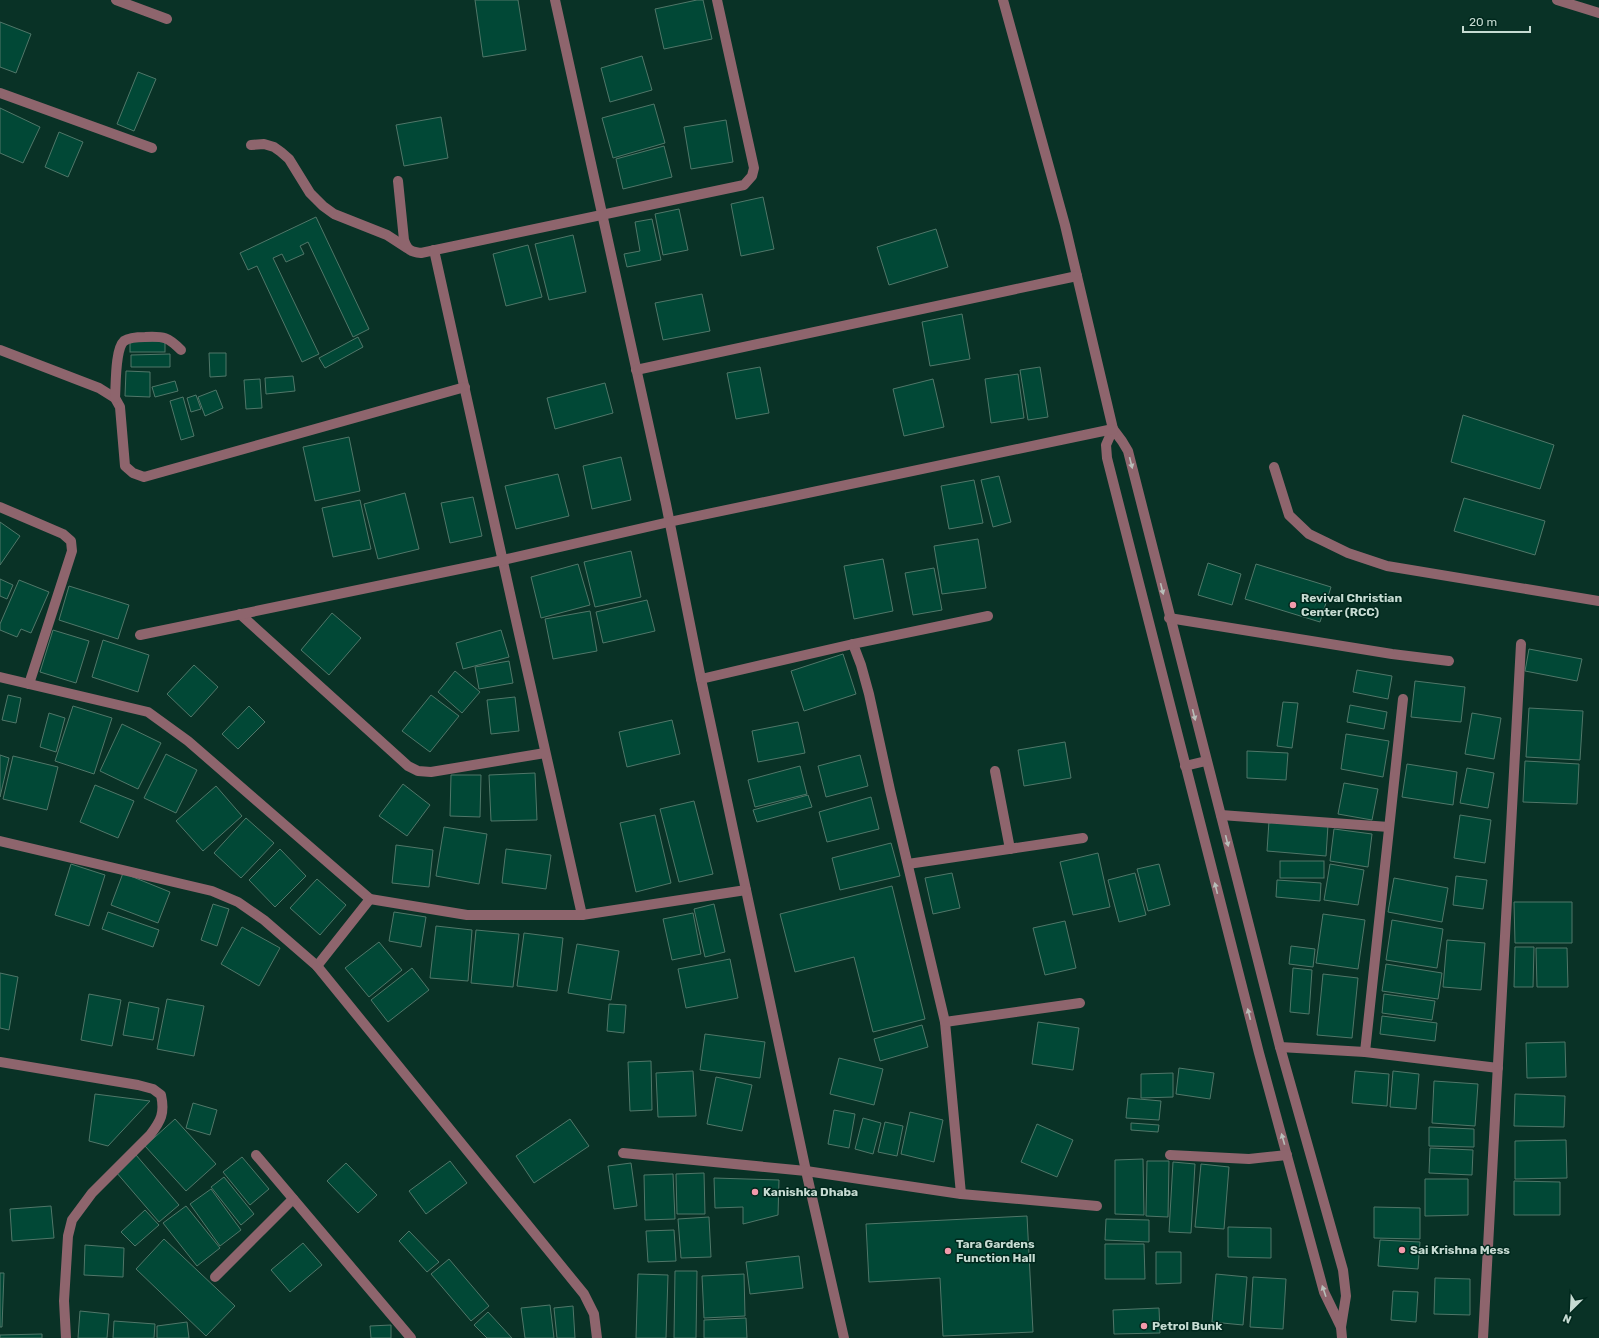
<svg xmlns="http://www.w3.org/2000/svg" width="1599" height="1338" font-family="Rubik,sans-serif">
<style>
.building{fill:#014836;stroke:#507769}
.lines{fill:none;stroke-linecap:round;stroke-linejoin:round}
.minor{stroke:#8e656d;stroke-width:10}
.oneway{fill:#b8beb9}
.poi-dot{fill:#f39aab;stroke:#00281d;stroke-width:1.5}
.labels{text-anchor:middle;dominant-baseline:central;stroke-width:3;stroke-linejoin:round;paint-order:stroke}
.poi-label{font-size:12px;font-weight:bold;fill:#c6dbd2;stroke:#00281d;text-anchor:start}
</style>
<rect width="100%" height="100%" fill="#093226"/>
<g class="building">
<polygon points="475,0 518,0 526,50 483,57"/>
<polygon points="697,0 703,0 712,39 664,49 655,9"/>
<polygon points="0,22 31,34 16,73 0,67"/>
<polygon points="642,56 652,90 610,102 601,68"/>
<polygon points="138,72 156,79 134,131 117,124"/>
<polygon points="654,104 665,143 613,158 602,118"/>
<polygon points="0,108 40,127 23,163 0,153"/>
<polygon points="441,117 448,158 404,166 396,125"/>
<polygon points="726,120 733,162 691,169 684,127"/>
<polygon points="59,132 83,142 68,177 45,167"/>
<polygon points="664,146 672,177 623,189 616,159"/>
<polygon points="763,197 774,249 741,256 731,204"/>
<polygon points="679,209 688,250 663,255 655,214"/>
<polygon points="316,217 369,329 353,337 308,242 300,246 304,254 286,262 282,254 273,258 319,354 302,362 257,266 248,270 240,253"/>
<polygon points="652,219 661,260 627,267 624,254 640,251 635,222"/>
<polygon points="936,229 948,267 889,285 877,247"/>
<polygon points="573,235 586,292 549,300 535,244"/>
<polygon points="528,245 542,297 506,306 493,254"/>
<polygon points="702,294 710,331 663,340 655,303"/>
<polygon points="962,314 970,359 930,366 922,322"/>
<polygon points="358,337 363,347 325,368 319,358"/>
<rect x="130" y="341" width="35" height="11"/>
<polygon points="209,353 226,353 226,376 210,377"/>
<polygon points="170,354 170,367 131,367 131,355"/>
<polygon points="760,367 769,413 736,419 727,373"/>
<polygon points="1040,367 1048,417 1028,420 1020,370"/>
<polygon points="126,371 150,372 150,397 125,396"/>
<polygon points="1018,374 1024,418 991,423 985,379"/>
<polygon points="293,376 295,391 266,394 265,378"/>
<polygon points="260,379 262,408 246,409 244,380"/>
<polygon points="933,379 944,427 904,436 893,389"/>
<polygon points="175,381 178,391 155,397 152,387"/>
<polygon points="605,383 613,413 555,429 547,398"/>
<polygon points="216,390 223,408 205,416 198,397"/>
<polygon points="196,395 201,409 191,412 187,398"/>
<polygon points="183,397 194,436 181,440 170,401"/>
<polygon points="1463,415 1554,445 1540,489 1451,462"/>
<polygon points="349,437 360,491 315,501 303,447"/>
<polygon points="621,457 631,500 592,509 583,466"/>
<polygon points="558,474 569,516 516,529 505,486"/>
<polygon points="999,476 1011,522 993,527 981,480"/>
<polygon points="974,480 983,523 949,529 941,486"/>
<polygon points="405,493 419,549 378,559 364,504"/>
<polygon points="473,497 482,536 450,543 441,503"/>
<polygon points="1464,498 1545,521 1535,555 1454,531"/>
<polygon points="360,500 371,549 333,557 322,508"/>
<polygon points="0,522 20,536 0,565"/>
<polygon points="978,539 986,588 942,594 934,546"/>
<polygon points="631,551 641,597 595,607 584,562"/>
<polygon points="883,559 893,611 854,619 844,566"/>
<polygon points="1208,563 1241,574 1232,605 1198,595"/>
<polygon points="578,564 590,605 541,618 531,577"/>
<polygon points="1256,564 1331,587 1320,622 1245,599"/>
<polygon points="934,568 942,610 913,615 905,573"/>
<polygon points="0,579 13,585 7,599 0,596"/>
<polygon points="19,580 49,592 31,633 21,629 17,637 0,630 0,624"/>
<polygon points="69,586 129,605 118,639 59,620"/>
<polygon points="647,600 655,631 603,643 596,612"/>
<polygon points="590,611 597,651 553,659 545,619"/>
<polygon points="332,613 361,638 329,675 301,650"/>
<polygon points="53,630 89,641 76,683 40,672"/>
<polygon points="501,630 509,657 463,669 456,643"/>
<polygon points="103,640 149,655 138,692 92,677"/>
<polygon points="1529,649 1582,659 1577,681 1525,671"/>
<polygon points="843,654 856,694 804,711 791,671"/>
<polygon points="509,661 513,683 479,689 475,667"/>
<polygon points="194,665 218,687 191,717 167,694"/>
<polygon points="1357,670 1392,676 1388,699 1353,692"/>
<polygon points="455,671 480,692 462,713 438,692"/>
<polygon points="1415,681 1465,687 1461,722 1411,717"/>
<polygon points="8,695 21,698 16,723 2,720"/>
<polygon points="431,695 459,716 430,752 402,731"/>
<polygon points="515,697 519,731 491,734 487,700"/>
<polygon points="1283,702 1298,703 1292,748 1277,746"/>
<polygon points="1350,705 1387,712 1384,729 1347,722"/>
<polygon points="73,706 112,718 94,774 55,761"/>
<polygon points="249,706 265,722 238,749 222,734"/>
<polygon points="1529,708 1583,711 1580,760 1526,757"/>
<polygon points="49,713 65,718 56,752 40,747"/>
<polygon points="1472,713 1501,718 1494,759 1465,754"/>
<polygon points="672,720 680,754 627,767 619,732"/>
<polygon points="798,722 805,753 758,762 752,731"/>
<polygon points="122,724 161,743 138,789 100,771"/>
<polygon points="1346,734 1389,741 1383,777 1341,769"/>
<polygon points="1065,742 1071,778 1024,786 1018,750"/>
<polygon points="1247,751 1288,753 1286,780 1247,778"/>
<polygon points="166,754 197,770 176,813 144,798"/>
<polygon points="0,755 9,758 0,797"/>
<polygon points="860,755 868,786 826,797 818,766"/>
<polygon points="13,756 58,767 47,810 3,799"/>
<polygon points="1525,761 1579,764 1577,804 1523,802"/>
<polygon points="1407,764 1457,772 1453,805 1402,797"/>
<polygon points="800,766 807,794 755,807 748,780"/>
<polygon points="1467,768 1494,773 1488,808 1460,803"/>
<polygon points="535,773 537,820 491,821 489,775"/>
<polygon points="451,775 481,775 480,817 450,816"/>
<polygon points="1344,783 1378,789 1372,820 1338,814"/>
<polygon points="403,784 430,805 407,836 379,816"/>
<polygon points="95,785 134,801 118,838 80,822"/>
<polygon points="216,786 242,816 203,851 176,821"/>
<polygon points="808,795 812,807 757,822 753,810"/>
<polygon points="871,797 879,829 827,842 819,812"/>
<polygon points="694,801 713,874 679,882 660,809"/>
<polygon points="655,815 671,883 636,892 620,823"/>
<polygon points="1460,815 1491,820 1485,863 1454,858"/>
<polygon points="246,818 274,843 241,878 214,853"/>
<polygon points="1269,821 1328,825 1326,856 1267,851"/>
<polygon points="444,827 487,834 479,884 436,876"/>
<polygon points="1334,829 1372,834 1368,867 1330,861"/>
<polygon points="891,843 900,876 840,890 832,858"/>
<polygon points="396,845 433,850 429,887 392,883"/>
<polygon points="280,849 306,876 275,907 249,880"/>
<polygon points="506,849 551,855 546,889 502,883"/>
<polygon points="1098,853 1110,907 1073,915 1060,862"/>
<rect x="1280" y="861" width="44" height="17"/>
<polygon points="71,864 105,875 89,926 55,915"/>
<polygon points="1159,864 1170,905 1148,911 1137,869"/>
<polygon points="1330,864 1364,870 1358,905 1324,900"/>
<polygon points="123,873 170,892 158,923 111,905"/>
<polygon points="952,873 960,908 933,914 925,878"/>
<polygon points="1135,873 1146,915 1119,922 1108,880"/>
<polygon points="1456,876 1487,880 1483,909 1453,905"/>
<polygon points="1394,878 1448,888 1442,922 1388,912"/>
<polygon points="317,879 346,905 320,935 290,908"/>
<polygon points="1277,880 1321,883 1320,901 1276,897"/>
<polygon points="892,886 925,1019 873,1032 854,957 795,972 780,914"/>
<polygon points="1514,902 1572,902 1572,943 1515,943"/>
<polygon points="213,904 229,909 217,946 201,940"/>
<polygon points="714,904 725,952 705,957 694,909"/>
<polygon points="108,912 159,930 153,947 102,929"/>
<polygon points="394,912 426,917 421,947 389,941"/>
<polygon points="693,913 701,954 672,960 663,919"/>
<polygon points="1323,914 1365,920 1358,969 1316,963"/>
<polygon points="1392,920 1443,929 1437,968 1386,960"/>
<polygon points="1065,921 1076,968 1045,975 1033,928"/>
<polygon points="436,926 472,930 468,981 430,978"/>
<polygon points="242,927 280,948 259,986 221,964"/>
<polygon points="476,930 519,934 513,987 471,983"/>
<polygon points="524,933 563,938 557,991 517,986"/>
<polygon points="1447,940 1485,943 1481,990 1443,987"/>
<polygon points="379,942 402,970 369,997 345,968"/>
<polygon points="577,944 619,951 611,1000 568,993"/>
<polygon points="1291,946 1315,949 1313,967 1289,964"/>
<polygon points="1515,947 1534,947 1533,987 1514,987"/>
<polygon points="1536,948 1567,948 1568,987 1537,987"/>
<polygon points="730,959 738,998 686,1008 678,969"/>
<polygon points="1386,964 1442,973 1438,999 1382,991"/>
<polygon points="412,968 429,990 388,1022 371,1000"/>
<polygon points="1293,968 1312,970 1309,1014 1290,1012"/>
<polygon points="0,973 18,977 9,1030 0,1028"/>
<polygon points="1323,974 1358,978 1352,1038 1317,1035"/>
<polygon points="89,994 121,1000 112,1046 81,1040"/>
<polygon points="1384,994 1435,1001 1432,1020 1382,1013"/>
<polygon points="167,999 204,1006 194,1056 157,1049"/>
<polygon points="129,1002 159,1008 153,1040 123,1035"/>
<polygon points="609,1004 626,1005 624,1033 607,1031"/>
<polygon points="1382,1016 1437,1023 1435,1041 1380,1034"/>
<polygon points="1038,1022 1079,1028 1073,1070 1032,1064"/>
<polygon points="922,1025 928,1047 880,1061 874,1039"/>
<polygon points="705,1034 765,1042 760,1078 700,1070"/>
<polygon points="1565,1042 1566,1077 1527,1078 1526,1043"/>
<polygon points="839,1058 883,1069 874,1105 830,1094"/>
<polygon points="651,1061 652,1110 630,1111 628,1062"/>
<polygon points="1179,1068 1214,1073 1210,1099 1176,1094"/>
<polygon points="693,1071 696,1116 658,1117 656,1073"/>
<polygon points="1355,1071 1389,1074 1387,1106 1352,1103"/>
<polygon points="1393,1071 1419,1074 1416,1109 1390,1107"/>
<polygon points="1173,1073 1173,1097 1141,1098 1141,1074"/>
<polygon points="716,1077 752,1085 742,1131 707,1124"/>
<polygon points="1434,1081 1478,1084 1475,1126 1432,1123"/>
<polygon points="95,1094 150,1101 108,1146 89,1141"/>
<polygon points="1515,1094 1565,1096 1564,1127 1514,1126"/>
<polygon points="1128,1098 1161,1101 1159,1120 1126,1118"/>
<polygon points="193,1103 217,1110 210,1135 186,1128"/>
<polygon points="834,1110 855,1114 849,1148 828,1144"/>
<polygon points="910,1112 943,1120 934,1162 901,1154"/>
<polygon points="863,1118 881,1123 873,1154 855,1149"/>
<polygon points="175,1119 216,1164 186,1191 145,1146"/>
<polygon points="570,1119 589,1146 534,1183 516,1156"/>
<polygon points="885,1122 903,1126 897,1156 878,1152"/>
<polygon points="1131,1123 1159,1125 1158,1132 1131,1130"/>
<polygon points="1037,1124 1073,1140 1057,1177 1021,1162"/>
<polygon points="1429,1127 1474,1129 1474,1147 1429,1146"/>
<polygon points="1566,1140 1567,1178 1515,1179 1515,1141"/>
<polygon points="1430,1148 1473,1150 1472,1175 1429,1173"/>
<polygon points="136,1155 179,1205 159,1222 116,1172"/>
<polygon points="242,1157 269,1189 250,1205 223,1172"/>
<polygon points="1143,1159 1144,1215 1115,1214 1115,1160"/>
<polygon points="450,1161 467,1183 426,1214 409,1191"/>
<polygon points="1147,1161 1169,1161 1168,1217 1146,1216"/>
<polygon points="1173,1162 1195,1164 1191,1233 1169,1232"/>
<polygon points="346,1163 377,1195 358,1213 327,1181"/>
<polygon points="631,1163 637,1206 614,1209 608,1166"/>
<polygon points="1201,1164 1229,1167 1224,1229 1195,1227"/>
<polygon points="704,1173 705,1214 677,1214 676,1174"/>
<polygon points="673,1174 675,1219 645,1220 644,1175"/>
<polygon points="224,1177 254,1214 241,1225 211,1187"/>
<polygon points="714,1178 779,1180 778,1215 743,1224 743,1207 715,1208"/>
<polygon points="1425,1179 1468,1179 1468,1215 1425,1216"/>
<polygon points="1514,1181 1560,1182 1560,1215 1514,1215"/>
<polygon points="211,1189 241,1230 220,1246 190,1204"/>
<polygon points="51,1206 54,1238 12,1241 10,1209"/>
<polygon points="186,1206 220,1248 197,1266 163,1223"/>
<polygon points="1374,1207 1420,1208 1420,1239 1374,1238"/>
<polygon points="145,1210 159,1225 135,1246 121,1232"/>
<polygon points="1027,1216 1033,1332 943,1336 940,1278 869,1282 866,1224"/>
<polygon points="709,1217 711,1257 681,1258 678,1219"/>
<polygon points="1106,1219 1149,1220 1149,1242 1105,1240"/>
<polygon points="1228,1227 1271,1228 1271,1258 1228,1257"/>
<polygon points="674,1230 676,1261 648,1262 646,1231"/>
<polygon points="409,1231 439,1262 427,1272 399,1241"/>
<polygon points="164,1239 235,1306 206,1336 136,1269"/>
<polygon points="1380,1240 1420,1242 1418,1269 1378,1266"/>
<polygon points="303,1243 322,1265 290,1292 271,1270"/>
<polygon points="1105,1244 1144,1244 1145,1279 1105,1279"/>
<polygon points="85,1245 124,1248 123,1277 84,1275"/>
<polygon points="1156,1252 1181,1252 1181,1283 1156,1284"/>
<polygon points="799,1256 803,1288 750,1294 746,1262"/>
<polygon points="449,1259 489,1306 471,1321 431,1274"/>
<polygon points="675,1271 697,1271 696,1338 674,1338"/>
<polygon points="0,1273 4,1273 2,1327 0,1327"/>
<polygon points="638,1274 668,1275 666,1338 636,1338"/>
<polygon points="744,1274 745,1316 704,1318 702,1276"/>
<polygon points="1216,1274 1247,1277 1243,1325 1212,1322"/>
<polygon points="1253,1277 1286,1279 1283,1329 1250,1327"/>
<polygon points="1435,1278 1470,1279 1470,1315 1434,1314"/>
<polygon points="1393,1291 1418,1292 1416,1322 1391,1320"/>
<polygon points="550,1305 554,1338 525,1338 521,1308"/>
<polygon points="573,1306 575,1338 557,1338 554,1308"/>
<polygon points="1159,1308 1160,1333 1114,1334 1113,1310"/>
<polygon points="80,1311 109,1314 107,1338 78,1338"/>
<polygon points="488,1312 512,1338 487,1338 474,1325"/>
<polygon points="746,1318 747,1338 704,1338 704,1320"/>
<polygon points="114,1321 155,1324 154,1338 113,1338"/>
<polygon points="187,1322 189,1338 157,1338 157,1326"/>
<polygon points="391,1325 391,1338 371,1338 370,1326"/>
<polygon points="42,1334 42,1338 0,1338 0,1335"/>
</g>
<g class="lines">
<g class="minor">
<polyline points="116,0 167,19"/>
<polyline points="555,0 666,504 701,679 806,1171 844,1338"/>
<polyline points="1003,0 1065,225 1113,429 1122,441 1128,451 1280,1047 1343,1270 1346,1296 1341,1327"/>
<polyline points="1557,0 1599,13"/>
<polyline points="0,93 152,148"/>
<polyline points="251,145 264,144 274,147 281,152 289,159 310,193 323,206 334,214 387,235 407,248"/>
<path d="M398,181L404,240C407,250 411,252 421,253L744,185L752,176L754,168L717,0"/>
<path d="M434,250C484,471 531,694 582,915"/>
<polyline points="0,350 99,388 115,398 120,407 125,466 133,473 144,477 465,387"/>
<polyline points="636,370 1077,276"/>
<path d="M115,398C116,384 115,349 124,341C130,337 139,337 145,337C164,336 168,337 181,350"/>
<polyline points="1113,429 1106,445 1107,458 1259,1053 1324,1292 1341,1327 1342,1338"/>
<polyline points="1274,467 1289,515 1309,534 1348,553 1387,566 1599,601"/>
<polyline points="0,507 63,534 71,541 72,551 29,684"/>
<polyline points="240,614 408,766 418,771 431,772 545,753"/>
<polyline points="1169,618 1392,654 1449,661"/>
<polyline points="140,635 503,560 669,522 1113,429"/>
<polyline points="853,644 861,665 869,694 890,790 945,1022 961,1194"/>
<polyline points="0,677 148,712 188,741 370,899 467,915 582,915 746,890"/>
<polyline points="701,679 853,644 988,616"/>
<polyline points="1185,766 1206,761"/>
<polyline points="995,771 1010,849"/>
<polyline points="1221,815 1389,827"/>
<polyline points="0,841 212,891 238,902 264,920 317,966 584,1294 594,1314 597,1338"/>
<polyline points="908,864 1083,838"/>
<polyline points="317,966 370,899"/>
<polyline points="945,1022 1080,1003"/>
<polyline points="1280,1047 1365,1052 1403,699"/>
<polyline points="1365,1052 1498,1068"/>
<path d="M0,1062L138,1085L153,1089L161,1095C165,1113 161,1121 150,1135L92,1193L72,1220L68,1236L64,1301L66,1338"/>
<polyline points="623,1153 806,1171 961,1194 1097,1206"/>
<polyline points="256,1155 411,1338"/>
<polyline points="1170,1155 1249,1159 1287,1155"/>
<polyline points="215,1277 293,1199"/>
<polyline points="1483,1338 1521,644"/>
</g>
</g>
<defs><path id="oneway-solid" d="M-6-.8H1V-3.2L6.5 0L1 3.2V.8H-6Z"/></defs>
<g class="oneway">
<use href="#oneway-solid" transform="translate(1131 463) rotate(76)"/>
<use href="#oneway-solid" transform="translate(1162 589) rotate(76)"/>
<use href="#oneway-solid" transform="translate(1194 715) rotate(76)"/>
<use href="#oneway-solid" transform="translate(1227 841) rotate(76)"/>
<use href="#oneway-solid" transform="translate(1216 888) rotate(-104)"/>
<use href="#oneway-solid" transform="translate(1249 1014) rotate(-104)"/>
<use href="#oneway-solid" transform="translate(1283 1139) rotate(-106)"/>
<use href="#oneway-solid" transform="translate(1324 1291) rotate(-109)"/>
</g>
<g class="poi-dot">
<circle cx="1293" cy="605" r="4"/>
<circle cx="755" cy="1192" r="4"/>
<circle cx="1402" cy="1250" r="4"/>
<circle cx="948" cy="1251" r="4"/>
<circle cx="1144" cy="1326" r="4"/>
</g>
<g class="labels">
<g class="poi-label">
<text x="1301" y="598">Revival Christian<tspan x="1301" dy="14">Center (RCC)</tspan></text>
<text x="763" y="1192">Kanishka Dhaba</text>
<text x="956" y="1244">Tara Gardens<tspan x="956" dy="14">Function Hall</tspan></text>
<text x="1410" y="1250">Sai Krishna Mess</text>
<text x="1152" y="1326">Petrol Bunk</text>
</g>
</g>
<g transform="translate(1571 1310) rotate(204)" stroke="#00281d" stroke-width="3" paint-order="stroke">
<path d="M0-3L7 15L0 10L-7 15Z" fill="#c6dbd2"/>
<text y="-6" font-size="11" font-weight="bold" text-anchor="middle" fill="#c6dbd2">N</text>
</g>
<path d="M1463 26v6h67v-6" fill="none" stroke="#c6dbd2" stroke-width="2"/>
<text x="1469" y="26" font-size="12" fill="#c6dbd2" stroke="#00281d" stroke-width="3" paint-order="stroke">20 m</text>
</svg>
